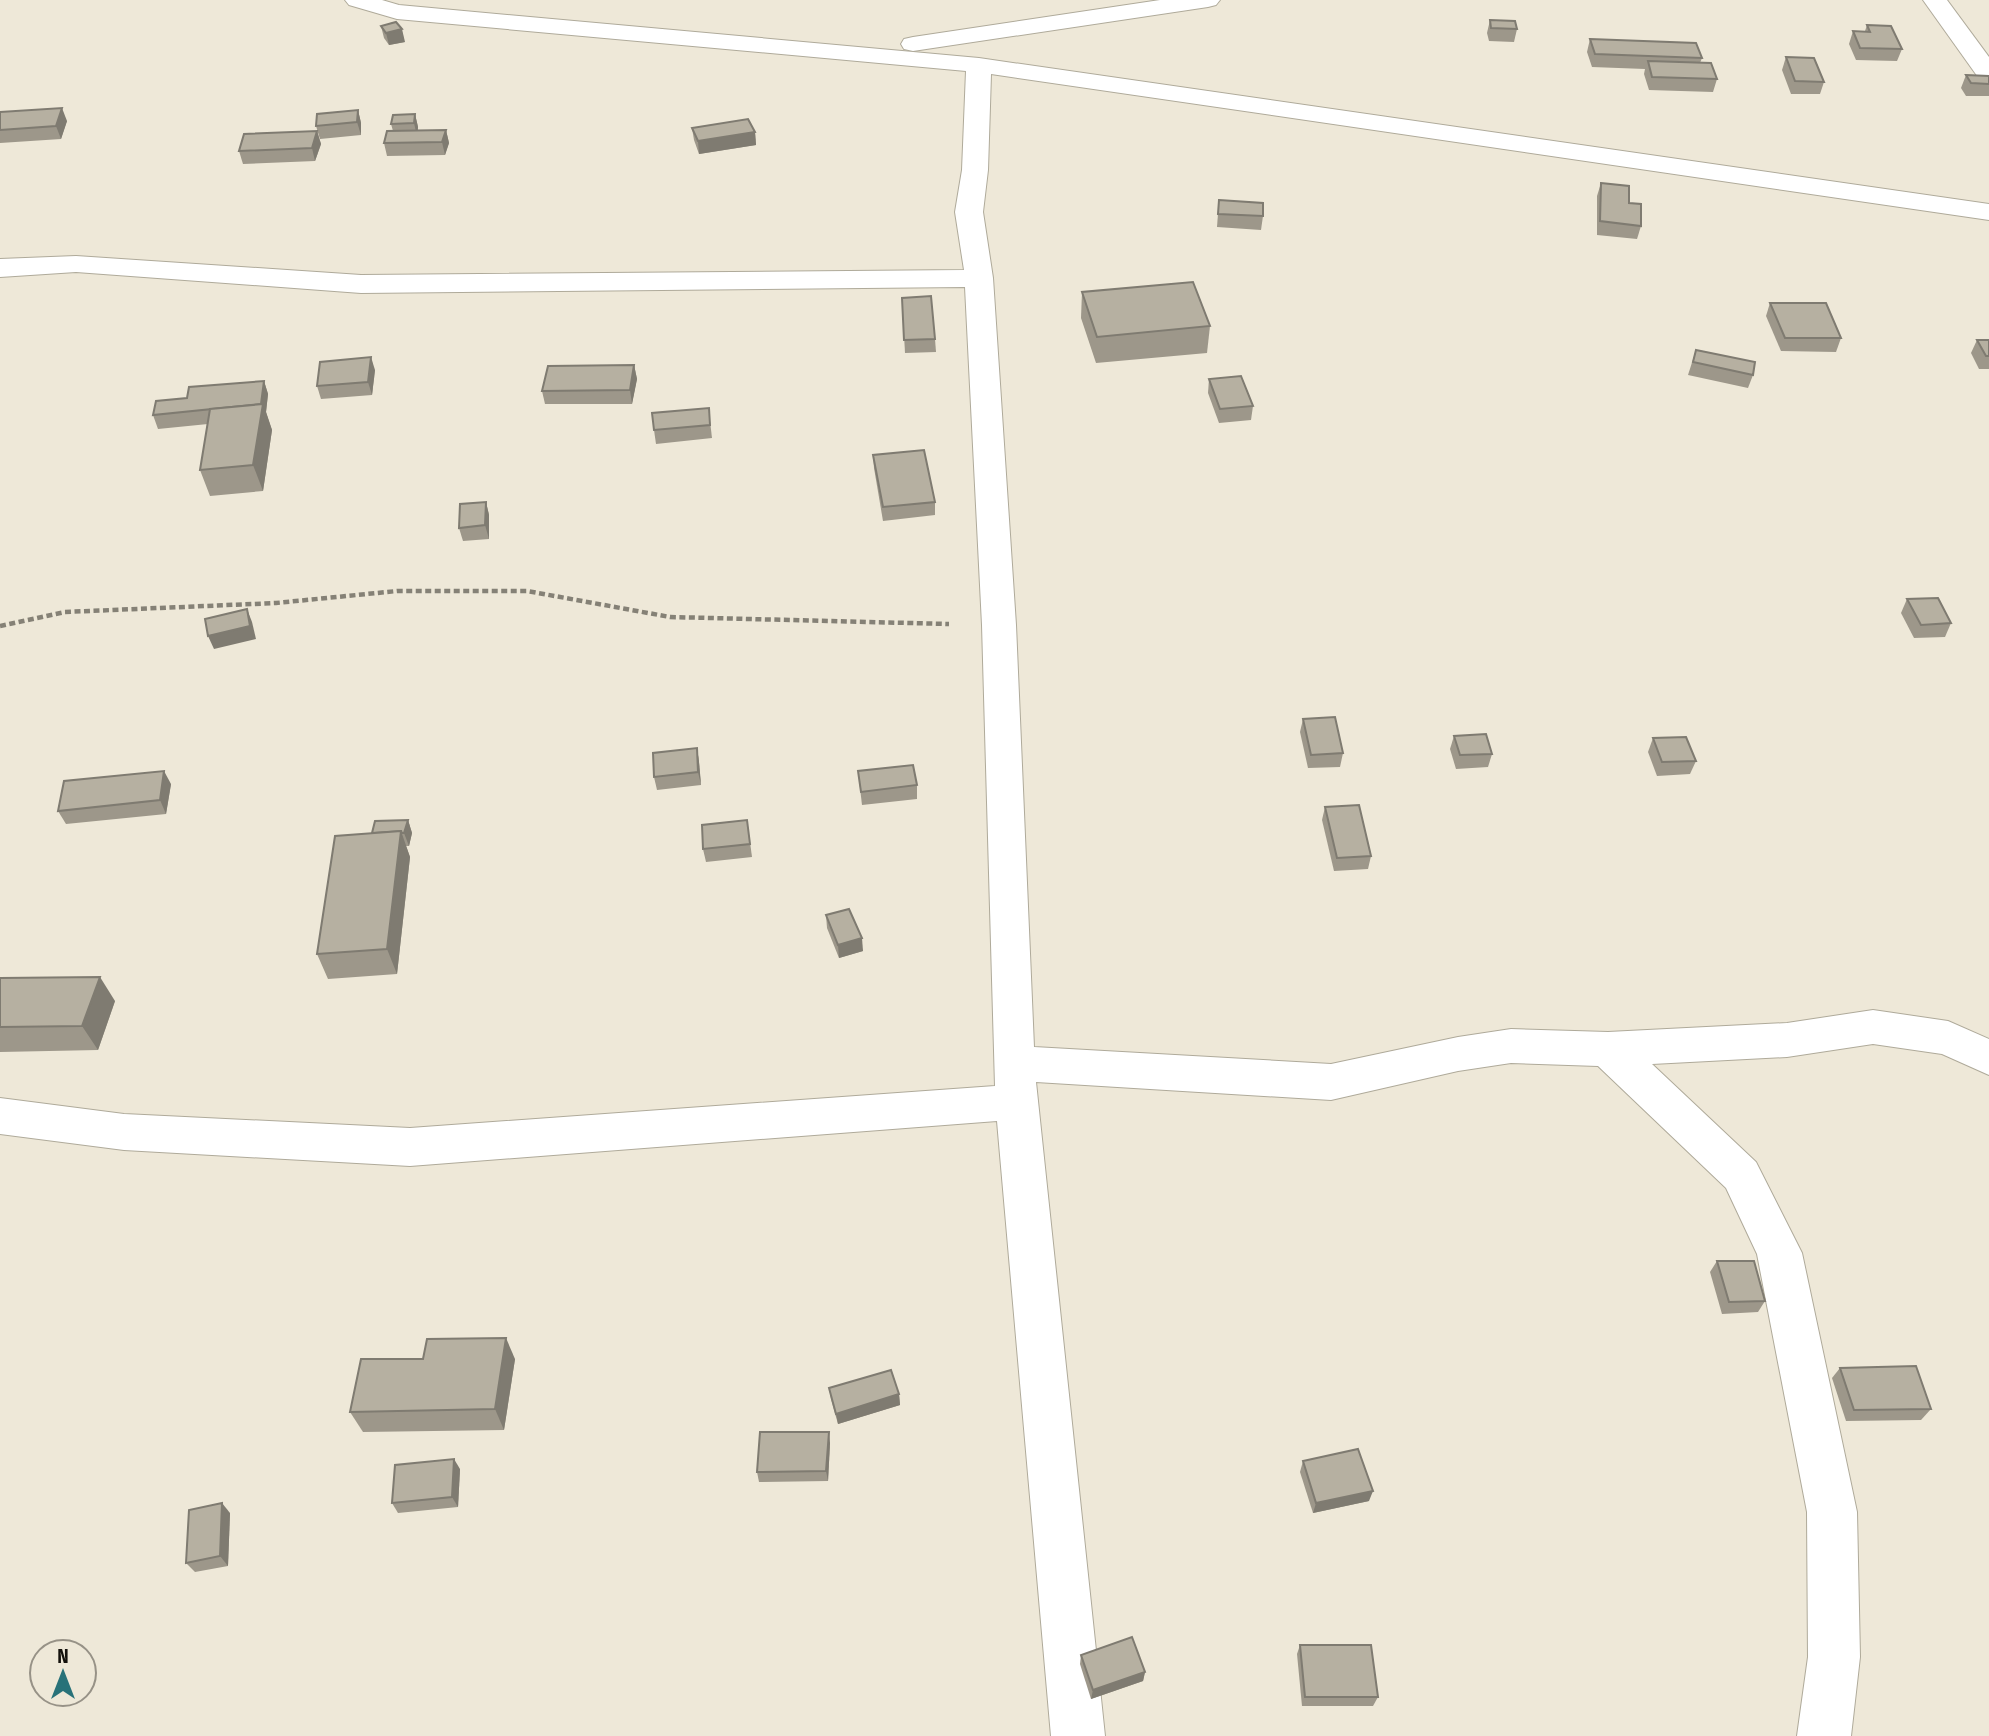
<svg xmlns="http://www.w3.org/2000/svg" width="1989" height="1736" font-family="'Fira Sans Condensed',sans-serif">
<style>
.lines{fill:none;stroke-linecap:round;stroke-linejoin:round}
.minor-casing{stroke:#afaa9a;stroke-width:2}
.path{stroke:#858176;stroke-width:4.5;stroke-dasharray:6 3.5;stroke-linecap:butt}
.minor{fill:#fff;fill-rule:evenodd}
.wall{fill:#9d978a}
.shaded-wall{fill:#7f7b71}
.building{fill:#b6b0a1;stroke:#7f7b71;stroke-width:2}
</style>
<rect width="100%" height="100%" fill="#eee8d8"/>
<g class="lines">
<g class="minor-casing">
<g id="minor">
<polygon points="345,0 382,0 399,5 979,58 1989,204 1989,220 991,74 988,170 983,212 993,278 1016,625 1034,1047 1331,1064 1458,1037 1511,1029 1608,1032 1787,1023 1873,1010 1948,1021 1989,1039 1989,1075 1942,1054 1873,1044 1787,1057 1652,1064 1756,1162 1802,1253 1857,1512 1860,1657 1851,1736 1797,1736 1808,1657 1807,1512 1757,1254 1726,1188 1598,1066 1511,1063 1458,1071 1331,1100 1036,1082 1105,1736 1051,1736 997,1121 410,1166 124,1150 0,1134 0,1098 124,1114 410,1128 995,1086 982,625 965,287 361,293 76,272 0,277 0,259 76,256 361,275 964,270 955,212 962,170 966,71 397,19 349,5"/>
<polygon points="1160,0 1220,0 1216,5 1208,7 913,51 904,49 901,44 904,39 913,37"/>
<polygon points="1923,0 1947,0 1989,57 1989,83 1980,80"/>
</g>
</g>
<polyline class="path" points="0,626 65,612 276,603 397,591 527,591 670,617 949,624"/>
<use href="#minor" class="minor"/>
</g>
<g class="wall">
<polygon points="1490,20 1517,29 1514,42 1489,41 1487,33"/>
<polygon points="1867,25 1902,49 1897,61 1856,60 1849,44 1853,31 1865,31"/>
<polygon points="381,26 405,42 389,45 384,38"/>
<polygon points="1590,39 1702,58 1700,63 1717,79 1713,92 1649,90 1644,74 1645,69 1592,67 1587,52"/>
<polygon points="1786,57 1824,82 1820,94 1791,94 1782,70"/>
<polygon points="1966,75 1989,76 1989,96 1966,96 1961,88"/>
<polygon points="358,110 361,123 361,135 320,139 316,126"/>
<polygon points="0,112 67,121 61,139 0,143"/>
<polygon points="415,114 418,127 418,130 446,130 449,143 445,155 387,156 384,143 393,131 391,124"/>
<polygon points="692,128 755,132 756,145 699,154 694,140"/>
<polygon points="317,131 321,144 315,161 243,164 239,151"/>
<polygon points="1601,183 1629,203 1641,226 1637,239 1597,235 1597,196"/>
<polygon points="1219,200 1263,216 1261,230 1217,227"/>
<polygon points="1082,292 1210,326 1207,353 1096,363 1081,318"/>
<polygon points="902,298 935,339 936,352 905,353"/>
<polygon points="1770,303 1841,338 1836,352 1781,351 1766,316"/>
<polygon points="1977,340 1989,340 1989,369 1979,369 1971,353"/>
<polygon points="1696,350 1753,375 1748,388 1688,375"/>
<polygon points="634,365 637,379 632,404 545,404 542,391"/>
<polygon points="375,370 372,395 321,399 317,386"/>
<polygon points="1209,379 1253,406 1251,420 1219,423 1208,393"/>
<polygon points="264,381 268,394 266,412 272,430 263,491 210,496 200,470 208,424 158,429 153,415 187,398"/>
<polygon points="710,421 712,438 656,444 654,430"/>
<polygon points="873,455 935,502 935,515 883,521 874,468"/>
<polygon points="486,502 489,515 489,539 463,541 459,528"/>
<polygon points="1907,599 1951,623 1945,637 1914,638 1901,613"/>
<polygon points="1303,719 1343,753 1340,767 1308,768 1300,732"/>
<polygon points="1454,736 1492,754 1488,767 1456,769 1450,749"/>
<polygon points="1653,738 1696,761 1690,774 1657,776 1648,752"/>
<polygon points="697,748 699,762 701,785 657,790 654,777"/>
<polygon points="858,771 917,785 917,799 862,805"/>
<polygon points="171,784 166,814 66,824 58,811"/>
<polygon points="1325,807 1371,856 1368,869 1334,871 1322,820"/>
<polygon points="408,820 412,833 409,846 406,846 410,857 397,974 328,979 317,954 372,833"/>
<polygon points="747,820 752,857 706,862 703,849"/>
<polygon points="826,915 863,951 839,958 827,928"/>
<polygon points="0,978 115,1001 98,1050 0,1052"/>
<polygon points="1717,1261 1765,1301 1758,1312 1722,1314 1710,1272"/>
<polygon points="423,1359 515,1359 504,1430 363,1432 350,1412"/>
<polygon points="1840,1368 1931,1409 1921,1420 1846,1421 1832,1378"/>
<polygon points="829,1388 899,1394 900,1405 838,1424 831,1399"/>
<polygon points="830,1443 828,1481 759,1482 757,1472"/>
<polygon points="1303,1461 1369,1501 1313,1513 1300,1472"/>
<polygon points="460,1469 458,1507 398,1513 392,1503"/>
<polygon points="230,1513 228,1566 195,1572 186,1563"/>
<polygon points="1300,1645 1378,1697 1373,1706 1302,1706 1297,1654"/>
<polygon points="1081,1655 1145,1672 1143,1681 1091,1699 1080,1664"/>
</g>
<g class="shaded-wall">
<polygon points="402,29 405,42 389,45 386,33"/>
<polygon points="62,108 67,121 61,139 56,126"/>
<polygon points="358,110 361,123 361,135 357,122"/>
<polygon points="415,114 418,127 417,136 414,123"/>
<polygon points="446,130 449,143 445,155 442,142"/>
<polygon points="317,131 321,144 315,161 312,148"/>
<polygon points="755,132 756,145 699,154 698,141"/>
<polygon points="371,357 375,370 372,395 368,382"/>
<polygon points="634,365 637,379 632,404 630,390"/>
<polygon points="264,381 268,394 266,412 272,430 263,491 253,465"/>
<polygon points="486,502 489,515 489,539 485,525"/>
<polygon points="247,609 252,622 256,639 214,649 208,636"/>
<polygon points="697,748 699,762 701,785 698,772"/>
<polygon points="164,771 171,784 166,814 160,800"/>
<polygon points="408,820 412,833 409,846 404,833"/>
<polygon points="401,831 410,857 397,974 387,949"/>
<polygon points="862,938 863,951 839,958 838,945"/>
<polygon points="100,977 115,1001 98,1050 82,1026"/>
<polygon points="506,1338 515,1359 504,1430 495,1409"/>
<polygon points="899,1394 900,1405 838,1424 836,1414"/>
<polygon points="829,1432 830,1443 828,1481 826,1471"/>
<polygon points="454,1459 460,1469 458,1507 452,1497"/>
<polygon points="1373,1491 1369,1501 1313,1513 1316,1503"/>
<polygon points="222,1503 230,1513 228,1566 220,1556"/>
<polygon points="1145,1672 1143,1681 1091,1699 1093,1690"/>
</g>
<g class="building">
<polygon points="1490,20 1515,21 1517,29 1491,28"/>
<polygon points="396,22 402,29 386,33 381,26"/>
<polygon points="1867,25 1891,26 1902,49 1860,48 1853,31 1870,32"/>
<polygon points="1590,39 1696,43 1702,58 1595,54"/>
<polygon points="1786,57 1814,58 1824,82 1795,81"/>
<polygon points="1648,61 1711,63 1717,79 1652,77"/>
<polygon points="1966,75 1989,76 1989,84 1971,83"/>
<polygon points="62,108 56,126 0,130 0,112"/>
<polygon points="358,110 357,122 316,126 317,114"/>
<polygon points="415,114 414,123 391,124 393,115"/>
<polygon points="748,119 755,132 698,141 692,128"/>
<polygon points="446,130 442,142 384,143 387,131"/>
<polygon points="317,131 312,148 239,151 244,134"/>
<polygon points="1601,183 1629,186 1629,203 1641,204 1641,226 1600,221"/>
<polygon points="1219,200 1263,203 1263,216 1218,214"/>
<polygon points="1193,282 1210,326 1097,337 1082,292"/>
<polygon points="931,296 935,339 904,340 902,298"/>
<polygon points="1770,303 1826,303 1841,338 1785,338"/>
<polygon points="1977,340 1989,340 1989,356 1986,356"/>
<polygon points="1696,350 1755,362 1753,375 1693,362"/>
<polygon points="371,357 368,382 317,386 320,362"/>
<polygon points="634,365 630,390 542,391 548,366"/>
<polygon points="1241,376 1253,406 1220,409 1209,379"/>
<polygon points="264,381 261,404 153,415 156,401 187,398 189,387"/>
<polygon points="263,404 253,465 200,470 210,409"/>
<polygon points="709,408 710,425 654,430 652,413"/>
<polygon points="924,450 935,502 883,507 873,455"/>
<polygon points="486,502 485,525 459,528 460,504"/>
<polygon points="1938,598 1951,623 1921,625 1907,599"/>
<polygon points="247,609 250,626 208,636 205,619"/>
<polygon points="1335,717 1343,753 1311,755 1303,719"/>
<polygon points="1486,734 1492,754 1460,755 1454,736"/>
<polygon points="1686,737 1696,761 1662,762 1653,738"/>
<polygon points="697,748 698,772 654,777 653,753"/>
<polygon points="913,765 917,785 861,792 858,771"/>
<polygon points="164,771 160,800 58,811 64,781"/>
<polygon points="1359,805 1371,856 1337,858 1325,807"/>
<polygon points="408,820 404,833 402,833 401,831 372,833 375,821"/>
<polygon points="747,820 750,844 703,849 702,825"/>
<polygon points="401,831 387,949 317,954 335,836"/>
<polygon points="849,909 862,938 838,945 826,915"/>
<polygon points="100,977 82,1026 0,1027 0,978"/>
<polygon points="1717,1261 1754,1261 1765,1301 1729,1302"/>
<polygon points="506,1338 495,1409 350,1412 361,1359 423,1359 427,1339"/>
<polygon points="1916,1366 1931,1409 1854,1410 1840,1368"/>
<polygon points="891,1370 899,1394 836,1414 829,1388"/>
<polygon points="760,1432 829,1432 826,1471 757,1472"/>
<polygon points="1358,1449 1373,1491 1316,1503 1303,1461"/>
<polygon points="454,1459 452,1497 392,1503 395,1465"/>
<polygon points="222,1503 220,1556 186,1563 189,1510"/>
<polygon points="1132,1637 1145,1672 1093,1690 1081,1655"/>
<polygon points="1300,1645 1371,1645 1378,1697 1305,1697"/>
</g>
<g transform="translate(63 1673)"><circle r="33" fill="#eee8d8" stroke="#979287" stroke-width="2"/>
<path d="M0-5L12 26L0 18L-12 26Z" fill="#287279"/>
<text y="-10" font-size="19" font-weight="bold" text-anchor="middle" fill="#14120d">N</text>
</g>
</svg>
